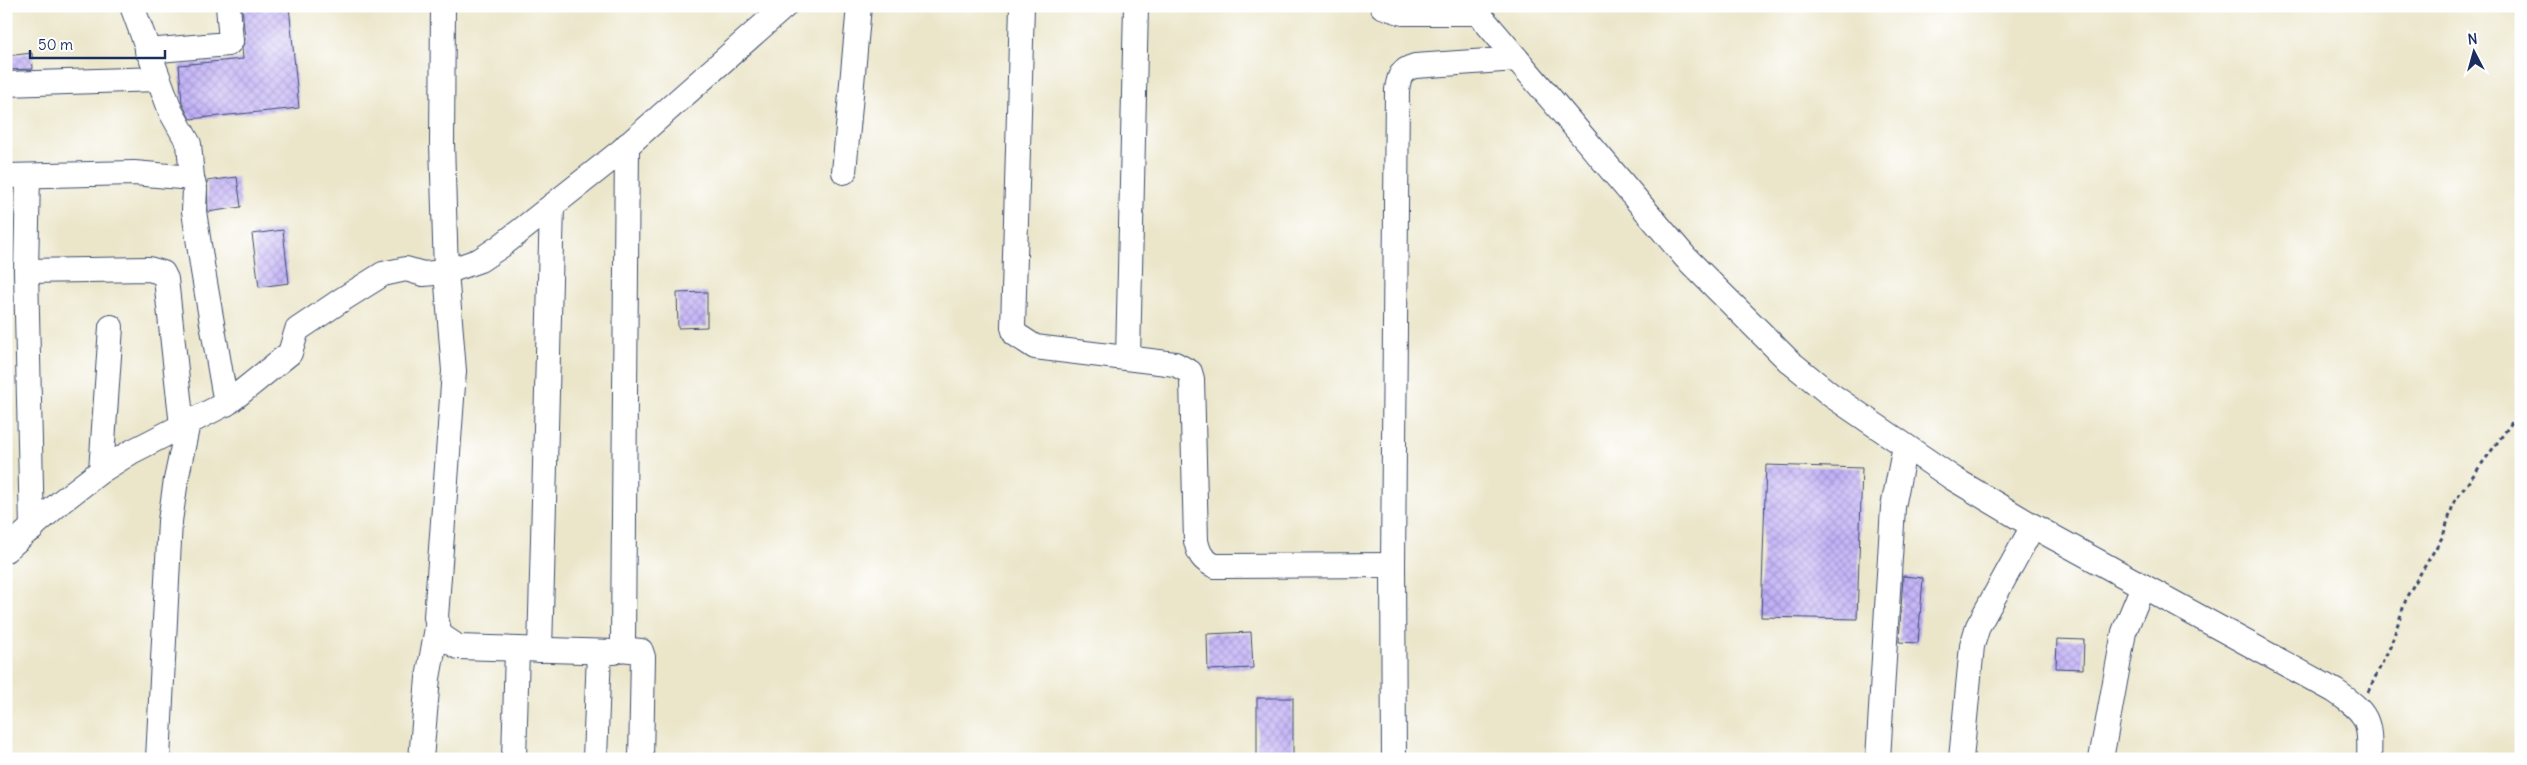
<svg xmlns="http://www.w3.org/2000/svg" width="2527" height="765" font-family="Delius,sans-serif">
<style>
.building{fill:url(#building-cross-hatch)}
.lines{fill:none;stroke-linecap:round;stroke-linejoin:round}
.minor-casing{stroke:#3a4a6e;stroke-width:26}
.path{stroke:#3a4a6e;stroke-width:3;stroke-dasharray:4 4;stroke-linecap:butt}
.minor{stroke:#fff;stroke-width:24}
</style>
<defs>
<pattern id="building-cross-hatch" width="8" height="8" patternUnits="userSpaceOnUse" patternTransform="scale(1.25)"><rect width="8" height="8" fill="#c1b0f7"/><path d="M0 0l8 8M0 8l8-8" fill="none" stroke="#9c90cb"/></pattern>
</defs>
<rect width="100%" height="100%" fill="#fff"/>
<filter id="ink" filterUnits="userSpaceOnUse"><feTurbulence type="fractalNoise" baseFrequency=".02" numOctaves="2"/><feDisplacementMap in="SourceGraphic" scale="10" xChannelSelector="R" yChannelSelector="G"/><feConvolveMatrix kernelMatrix="1 2 1 2 8 2 1 2 1" color-interpolation-filters="sRGB"/></filter>
<filter id="wash" filterUnits="userSpaceOnUse"><feTurbulence type="fractalNoise" baseFrequency=".0096" numOctaves="4" result="noise"/><feDisplacementMap in="SourceGraphic" scale="20" xChannelSelector="R" yChannelSelector="G"/><feGaussianBlur stdDeviation="1.12" result="paint"/><feColorMatrix in="noise" values="0 0 0 0 0 0 0 0 0 0 0 0 0 0 0 0 0 1.4 0 .05"/><feComposite in="paint" operator="in"/></filter>
<g filter="url(#wash)">
<rect width="100%" height="100%" fill="#ebe6ca"/>
<g id="blocks">
<g class="building">
<polygon points="242,6 289,6 299,108 190,119 182,103 179,65 243,59 242,48 245,40"/>
<polygon points="32,53 33,69 6,70 6,56"/>
<polygon points="237,177 241,207 208,212 207,181"/>
<polygon points="283,230 289,283 259,287 252,234"/>
<polygon points="707,292 707,327 678,328 677,293"/>
<polygon points="1766,465 1862,468 1857,619 1761,617"/>
<polygon points="1903,576 1923,578 1918,643 1899,642"/>
<polygon points="1251,632 1253,668 1208,670 1207,634"/>
<polygon points="2057,639 2084,640 2083,669 2056,668"/>
<rect x="1257" y="698" width="36" height="61"/>
</g>
</g>
</g>
<g filter="url(#ink)">
<use href="#blocks" fill-opacity="0" stroke="#3a4a6e" stroke-width="1"/>
<g class="lines">
<g class="minor-casing">
<g id="minor">
<polyline points="132,6 171,112 189,144 192,178"/>
<polyline points="443,6 442,143 446,272 454,371 436,617 440,635 458,647 614,652 620,649 623,642 627,145"/>
<path d="M1022,6L1013,327L1015,334L1035,347L1175,364L1190,372L1192,379L1196,541C1199,554 1202,560 1215,566L1393,565"/>
<polyline points="1382,6 1403,13 1478,13"/>
<path d="M1472,6L1686,258L1789,361L1831,395L1954,479L2033,526L2335,691C2367,713 2371,719 2369,759"/>
<polyline points="147,51 228,44 231,41 228,6"/>
<polyline points="6,84 158,79"/>
<polyline points="844,172 859,6"/>
<polyline points="6,176 134,173 192,178 195,189 194,211 203,271 226,404"/>
<polyline points="28,176 26,271 32,529"/>
<polyline points="26,271 149,269 163,273 166,279 182,426"/>
<polyline points="1128,358 1136,6"/>
<polyline points="101,471 111,327"/>
<polyline points="6,550 62,501 101,471 131,452 229,402 290,353 297,330 343,299 383,274 406,269 423,274 446,272 480,260 501,246 620,152 785,6"/>
<polyline points="620,649 641,651 643,657 641,759"/>
<polyline points="540,650 552,206"/>
<polyline points="158,759 170,521 176,480 188,423"/>
<polyline points="421,759 428,678 437,628"/>
<polyline points="514,759 517,649"/>
<polyline points="595,759 599,652"/>
<path d="M1394,759L1393,565L1397,90C1399,76 1401,70 1415,66L1517,59"/>
<polyline points="1878,759 1893,507 1905,446"/>
<polyline points="1961,759 1972,646 1978,626 2033,526"/>
<polyline points="2101,759 2124,632 2143,586"/>
</g>
</g>
<polyline class="path" points="2368,692 2391,645 2407,596 2443,536 2454,502 2521,410"/>
<use href="#minor" class="minor"/>
</g>
</g>
<rect width="2527" height="765" fill="none" stroke="#fff" stroke-width="25"/>
<g transform="translate(2474 52) rotate(354)" stroke="#ffffff" stroke-width="4" paint-order="stroke">
<path d="M0-4L9 19L0 12L-9 19Z" fill="#1b2f5e"/>
<text y="-8" font-size="14" font-weight="bold" text-anchor="middle" fill="#1b2f5e">N</text>
</g>
<path d="M30 50v8h135v-8" fill="none" stroke="#1b2f5e" stroke-width="2.5"/>
<text x="38" y="50" font-size="15" fill="#1b2f5e" stroke="#ffffff" stroke-width="4" paint-order="stroke">50 m</text>
</svg>
